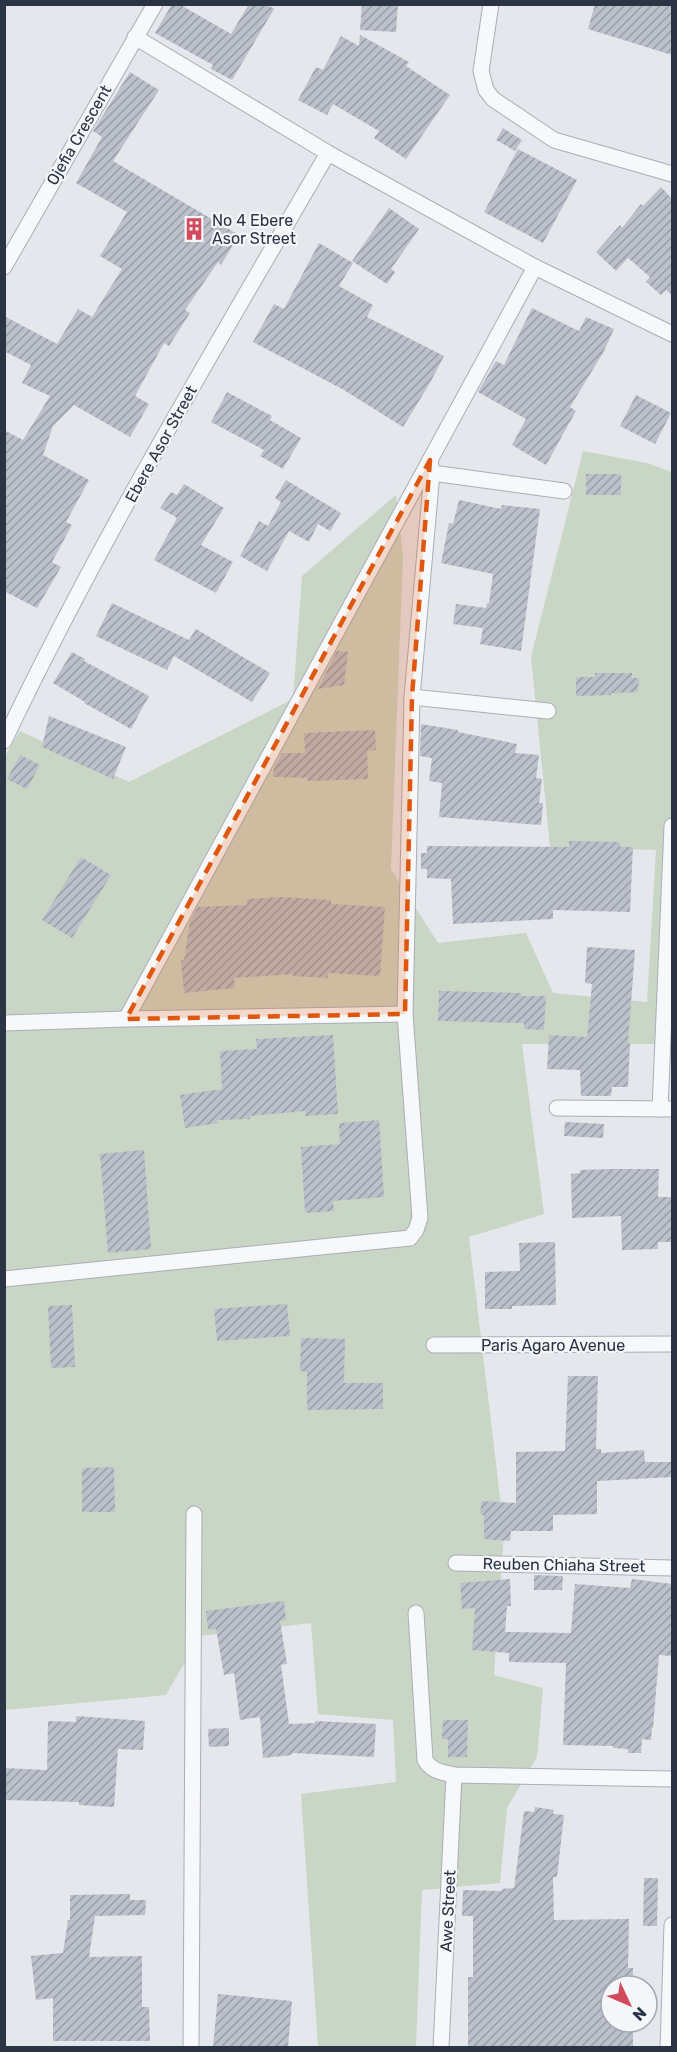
<svg xmlns="http://www.w3.org/2000/svg" width="677" height="2052" font-family="Rubik,sans-serif">
<style>
.grass{fill:#c9d6c5}
.building{fill:url(#building-hatch)}
.lines{fill:none;stroke-linecap:round;stroke-linejoin:round}
.street-casing{stroke:#a9aeb7;stroke-width:17}
.street{stroke:#f7f8fa;stroke-width:15}
.marked{fill:#df570f;fill-opacity:0.2;stroke:#df570f;stroke-width:4.5;stroke-dasharray:12 8;stroke-linejoin:round}
.labels{text-anchor:middle;dominant-baseline:central;stroke-width:4.5;stroke-linejoin:round;paint-order:stroke}
.street-label{font-size:16px;fill:#2b3445;stroke:#f4f6f9}
.poi-label{font-size:16px;fill:#2b3445;stroke:#f4f6f9;text-anchor:start}
</style>
<defs>
<pattern id="building-hatch" width="6" height="6" patternUnits="userSpaceOnUse" patternTransform="scale(1.5)"><rect width="6" height="6" fill="#bbc0ca"/><path d="M-1 1l2-2M0 6l6-6M5 7l2-2" fill="none" stroke="#989da6"/></pattern>
</defs>
<rect width="100%" height="100%" fill="#e4e7ec"/>
<polygon class="grass" points="583,451 647,463 672,472 672,1044 522,1044 544,1214 469,1237 504,1531 494,1675 543,1688 537,1757 507,1808 500,1883 422,1890 416,2047 318,2047 301,1794 396,1782 393,1720 318,1714 311,1623 200,1636 166,1695 5,1710 5,756 20,731 129,782 293,699 302,576 396,495 403,556 391,869 438,943 526,933 553,993 647,1002 656,850 550,847 531,657"/>
<g class="building">
<polygon points="172,4 179,4 231,34 249,4 266,4 274,9 232,80 211,69 213,65 155,33"/>
<polygon points="362,4 398,4 396,32 360,30"/>
<polygon points="595,4 672,4 672,55 588,29"/>
<polygon points="360,35 409,62 406,66 450,95 406,159 374,138 379,131 333,104 327,115 298,100 316,67 323,70 341,36 359,46"/>
<polygon points="130,72 159,90 113,161 239,235 221,265 218,262 185,310 190,313 169,346 164,343 135,396 149,404 130,437 74,405 53,426 43,455 89,480 66,522 72,525 52,562 61,567 37,608 4,591 4,430 23,440 50,396 22,383 31,365 4,351 4,316 57,344 78,309 92,317 122,269 100,256 127,212 76,183 102,137 93,131"/>
<polygon points="503,128 522,140 515,151 496,140"/>
<polygon points="518,149 577,180 543,243 484,212"/>
<polygon points="661,187 672,199 672,295 666,290 661,295 646,282 650,277 628,258 616,271 596,252 620,225 622,228 641,204 643,206"/>
<polygon points="389,208 419,229 391,269 395,272 387,284 352,261"/>
<polygon points="319,243 353,263 339,286 373,305 367,317 444,356 430,383 403,427 344,390 253,342 274,304 284,309"/>
<polygon points="532,308 579,331 586,317 614,329 603,353 570,407 576,411 546,465 512,445 526,419 478,392 496,361 504,365"/>
<polygon points="227,392 272,416 270,420 301,438 283,469 260,456 264,450 211,422"/>
<polygon points="636,395 671,413 655,444 620,426"/>
<rect x="586" y="474" width="35" height="21"/>
<polygon points="286,480 341,513 330,531 318,524 309,542 289,531 267,571 240,556 259,521 268,526 281,502 275,498"/>
<polygon points="184,484 224,508 201,545 233,562 216,593 154,560 177,518 160,508 171,492 177,495"/>
<polygon points="459,500 501,509 502,505 540,509 521,651 480,644 483,628 453,624 456,604 486,608 487,603 489,603 493,574 441,563 449,523 453,524"/>
<polygon points="112,603 189,640 196,629 270,673 252,702 174,656 167,670 96,636"/>
<polygon points="337,651 348,652 344,685 318,689"/>
<polygon points="72,652 85,659 84,661 149,696 131,729 84,703 85,702 53,683"/>
<polygon points="595,673 632,673 632,678 639,678 638,692 611,693 611,695 576,696 576,677 595,677"/>
<polygon points="49,716 126,747 113,779 42,747"/>
<polygon points="421,724 458,730 458,732 517,744 515,753 539,755 536,778 542,779 539,803 543,803 541,825 439,817 442,783 429,781 432,758 420,756"/>
<polygon points="375,730 376,750 367,751 368,779 307,781 307,778 273,777 274,768 282,753 305,753 304,733"/>
<polygon points="20,755 40,765 27,789 7,779"/>
<polygon points="569,841 620,842 620,847 633,847 630,912 553,910 553,919 453,924 451,879 427,878 427,869 421,869 421,853 427,853 427,846 569,847"/>
<polygon points="81,857 111,875 72,938 42,920"/>
<polygon points="282,897 331,900 331,904 385,907 380,976 328,973 328,978 293,976 293,974 234,978 235,988 184,993 181,961 184,960 190,921 198,907 247,905 247,899"/>
<polygon points="587,947 635,950 628,1043 630,1043 628,1087 612,1087 611,1096 581,1096 580,1070 547,1069 549,1035 587,1037 592,984 585,983"/>
<polygon points="439,991 521,993 521,996 546,996 544,1030 524,1029 524,1023 438,1021"/>
<polygon points="333,1035 338,1114 305,1116 305,1111 250,1116 250,1119 217,1120 218,1123 185,1128 180,1095 222,1089 220,1051 257,1049 256,1039"/>
<polygon points="379,1120 384,1197 333,1201 334,1211 305,1213 301,1147 340,1144 339,1123"/>
<polygon points="565,1122 604,1124 603,1138 564,1136"/>
<polygon points="144,1150 151,1249 108,1253 100,1154"/>
<polygon points="611,1169 659,1169 658,1197 672,1197 672,1242 658,1242 658,1249 622,1250 621,1216 572,1218 571,1174 580,1173 580,1170"/>
<polygon points="555,1242 556,1305 512,1306 512,1309 485,1309 485,1272 520,1271 519,1243"/>
<polygon points="287,1304 290,1336 217,1341 214,1309"/>
<polygon points="72,1305 75,1367 51,1368 48,1306"/>
<polygon points="301,1338 345,1339 344,1383 383,1383 383,1409 307,1410 307,1372 300,1371"/>
<polygon points="568,1376 598,1376 596,1449 601,1449 601,1453 644,1450 645,1462 672,1462 672,1477 597,1481 597,1514 553,1515 553,1531 511,1531 510,1541 484,1539 484,1516 480,1513 482,1501 516,1503 516,1452 565,1451"/>
<polygon points="114,1467 115,1512 82,1512 82,1468"/>
<polygon points="534,1575 563,1576 562,1590 534,1590"/>
<polygon points="510,1579 511,1606 507,1606 505,1632 571,1633 575,1584 630,1588 632,1579 672,1584 672,1656 659,1655 653,1728 652,1728 651,1740 642,1739 641,1753 628,1753 628,1749 613,1748 613,1746 563,1745 566,1663 509,1662 509,1653 472,1650 475,1608 462,1609 460,1583"/>
<polygon points="284,1601 286,1620 280,1621 287,1664 281,1665 289,1724 315,1723 315,1721 376,1724 374,1757 292,1753 292,1755 263,1758 260,1717 240,1720 234,1673 224,1675 216,1629 208,1630 206,1611"/>
<polygon points="76,1716 145,1721 143,1750 118,1749 114,1807 79,1805 79,1802 4,1800 4,1768 47,1770 48,1721 76,1722"/>
<polygon points="443,1720 468,1720 467,1757 448,1757 448,1739 442,1739"/>
<polygon points="229,1728 229,1746 209,1747 208,1729"/>
<polygon points="535,1807 554,1810 553,1814 564,1815 557,1877 553,1877 554,1920 629,1919 628,1968 633,1968 633,1986 611,1986 611,2027 633,2027 633,2048 468,2048 468,1977 473,1977 473,1916 462,1916 463,1890 502,1891 502,1889 514,1888 524,1811 534,1812"/>
<polygon points="644,1878 658,1878 657,1926 643,1926"/>
<polygon points="130,1894 130,1900 146,1900 145,1915 95,1916 89,1957 142,1956 142,2007 149,2007 150,2041 53,2041 53,1998 36,2000 31,1956 63,1953 68,1920 70,1920 70,1895"/>
<polygon points="218,1994 292,2001 288,2048 213,2048"/>
</g>
<g class="lines">
<g class="street-casing">
<g id="street">
<polyline points="491,4 481,71 486,90 493,99 554,140 672,174"/>
<polyline points="135,37 328,153 535,267 672,334"/>
<polyline points="4,267 155,4"/>
<polyline points="432,473 564,491"/>
<polyline points="412,697 548,711"/>
<path d="M4,741C100,539 216,346 328,153"/>
<polyline points="126,1019 430,460"/>
<polyline points="4,1023 126,1019 405,1014"/>
<polyline points="557,1108 672,1109"/>
<polyline points="660,1109 672,826"/>
<polyline points="4,1279 410,1238 416,1230 420,1218 405,1014 412,697 432,473 430,460 535,267"/>
<polyline points="434,1345 672,1344"/>
<polyline points="456,1563 672,1568"/>
<path d="M416,1613L425,1760C432,1772 442,1772 454,1775L672,1779"/>
<polyline points="191,2048 194,1514"/>
<polyline points="441,2048 454,1775"/>
<polyline points="668,2048 672,1925"/>
</g>
</g>
<use href="#street" class="street"/>
</g>
<path class="marked" d="M430,460L412,697L405,1014L126,1019Z"/>
<defs>
<g id="building-bare" transform="scale(1.8)"><path d="M-4-6H4V6H1V3H-1V6H-4ZM-2.5-4.3h1.7v1.8h-1.7ZM.8-4.3h1.7v1.8H.8ZM-2.5-1h1.7V.8h-1.7ZM.8-1h1.7V.8H.8Z" fill="#d1495b" stroke="#f4f6f9" stroke-width="2.5" paint-order="stroke"/></g>
</defs>
<g fill-rule="evenodd">
<use href="#building-bare" x="194" y="229"/>
</g>
<g class="labels">
<g class="street-label">
<text transform="translate(79 135) rotate(-60)">Ojefia Crescent</text>
<text transform="translate(161 444) rotate(-61)">Ebere Asor Street</text>
<text x="553" y="1345">Paris Agaro Avenue</text>
<text transform="translate(564 1565) rotate(1)">Reuben Chiaha Street</text>
<text transform="translate(448 1911) rotate(-87)">Awe Street</text>
</g>
<g class="poi-label">
<text x="212" y="220">No 4 Ebere<tspan x="212" dy="18">Asor Street</tspan></text>
</g>
</g>
<rect width="677" height="2052" fill="none" stroke="#2b3445" stroke-width="12"/>
<g transform="translate(629 2004) rotate(134)"><circle r="28" fill="#f4f6f9" stroke="#a4a8b1" stroke-width="1.5"/>
<path d="M0-4.5L10 22L0 15L-10 22Z" fill="#d1495b"/>
<text y="-9" font-size="16" font-weight="bold" text-anchor="middle" fill="#2b3445">N</text>
</g>
</svg>
